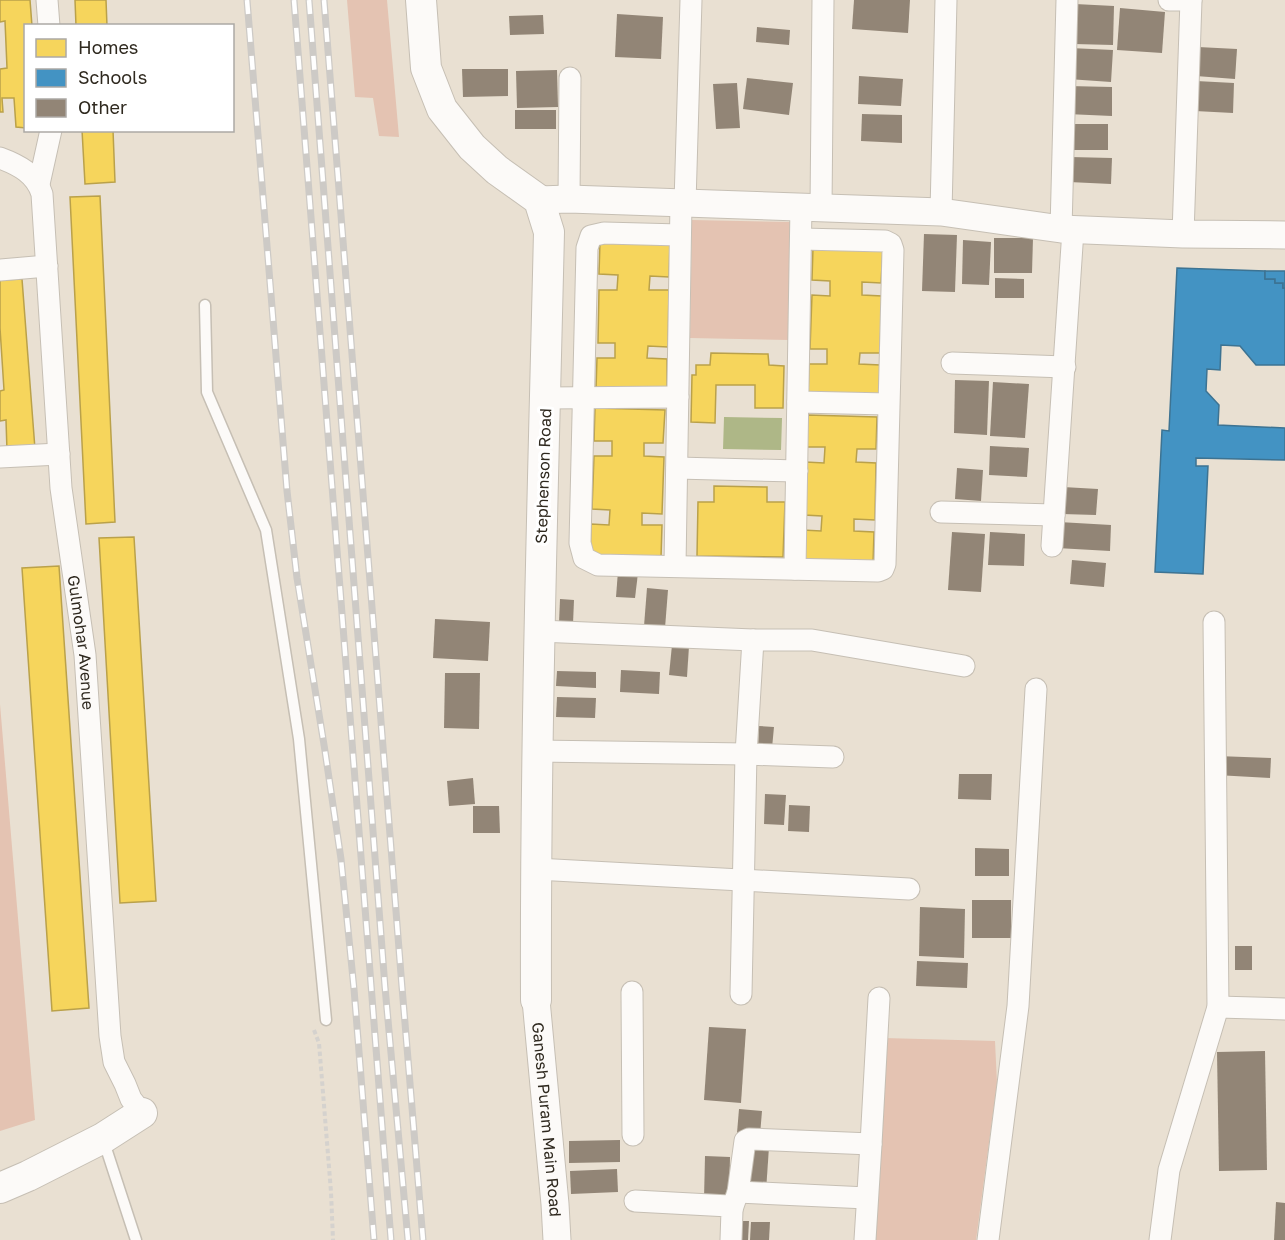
<svg xmlns="http://www.w3.org/2000/svg" width="1285" height="1240" font-family="'Golos Text',sans-serif">
<style>
.green{fill:#e4c3b2}
.water{fill:#aeb787}
.homes{fill:#f6d55c;stroke:#baa14a;stroke-width:1.5}
.schools{fill:#4393c3;stroke:#3d7392;stroke-width:1.5}
.building{fill:#928576}
.lines{fill:none;stroke-linecap:round;stroke-linejoin:round}
.service-casing{stroke:#c6bfb4;stroke-width:13}
.minor-casing{stroke:#c6bfb4;stroke-width:23}
.tertiary-casing{stroke:#c6bfb4;stroke-width:29}
.secondary-casing{stroke:#c6bfb4;stroke-width:32}
.path{stroke:#d5d2ce;stroke-width:4;stroke-dasharray:4.5 3;stroke-linecap:butt}
.service{stroke:#fcfaf8;stroke-width:10}
.minor{stroke:#fcfaf8;stroke-width:21}
.tertiary{stroke:#fcfaf8;stroke-width:27}
.secondary{stroke:#fcfaf8;stroke-width:30}
.rail-casing{stroke:#cdcac6;stroke-width:7}
.rail{stroke:#fff;stroke-width:4.5;stroke-dasharray:14;stroke-linecap:butt}
.labels{text-anchor:middle;dominant-baseline:central;stroke-width:6;stroke-linejoin:round;paint-order:stroke}
.street-label{font-size:16px;fill:#2f291f;stroke:#fff}
</style>
<rect width="100%" height="100%" fill="#e9e0d2"/>
<g class="green">
<polygon points="347,0 387,0 399,137 379,136 373,98 355,97"/>
<polygon points="692,220 792,222 789,340 690,338"/>
<polygon points="0,704 35,1120 0,1131"/>
<polygon points="884,1038 995,1041 997,1083 976,1240 868,1240"/>
</g>
<polygon class="water" points="724,417 782,418 781,450 723,449"/>
<g class="homes">
<polygon points="0,0 30,0 32,26 26,26 26,128 16,127 14,98 2,98 3,112 0,112 0,69 7,68 5,21 0,22"/>
<polygon points="75,0 106,0 107,26 76,26"/>
<polygon points="82,130 113,130 115,182 85,184"/>
<polygon points="100,196 115,522 86,524 70,197"/>
<polygon points="600,242 670,244 669,277 650,276 649,290 669,290 668,347 648,346 647,358 667,359 667,391 596,389 597,358 615,358 615,343 598,343 599,290 617,290 618,275 599,274"/>
<polygon points="813,248 883,250 881,283 862,282 862,295 882,296 880,353 860,353 859,364 880,365 879,398 808,395 809,364 827,364 827,349 810,349 812,295 830,296 830,281 812,280"/>
<polygon points="22,279 35,449 7,451 6,420 0,421 0,391 4,390 0,328 0,280"/>
<polygon points="711,353 768,354 769,365 784,366 783,408 755,408 755,385 716,385 715,423 691,422 692,375 696,375 696,365 710,365"/>
<polygon points="595,408 665,410 663,443 644,443 644,456 664,457 662,514 642,513 642,525 662,525 661,558 590,556 591,524 609,525 610,510 592,509 594,456 612,456 612,441 594,441"/>
<polygon points="807,415 877,417 876,449 857,449 856,462 876,463 875,520 854,519 854,531 874,532 873,564 802,562 803,530 821,531 822,516 804,515 806,462 824,463 825,447 806,447"/>
<polygon points="714,486 767,487 767,502 785,502 783,557 697,556 698,502 714,502"/>
<polygon points="134,537 156,901 120,903 99,538"/>
<polygon points="59,566 89,1008 52,1011 22,568"/>
</g>
<g class="schools">
<polygon points="1177,268 1265,271 1265,279 1275,279 1275,283 1283,283 1283,288 1285,288 1285,365 1256,365 1240,346 1221,345 1220,370 1207,369 1206,391 1219,405 1218,425 1285,428 1285,460 1196,458 1196,466 1208,466 1203,574 1155,572 1162,430 1169,431"/>
<polygon points="1265,271 1285,271 1285,288 1283,288 1283,283 1275,283 1275,279 1265,279"/>
</g>
<g class="building">
<polygon points="854,0 910,0 908,33 852,29"/>
<polygon points="1075,4 1114,6 1113,45 1074,44"/>
<polygon points="1120,8 1165,12 1162,53 1117,50"/>
<polygon points="617,14 663,17 661,59 615,57"/>
<polygon points="543,15 544,34 510,35 509,16"/>
<polygon points="757,27 790,30 789,45 756,42"/>
<polygon points="1198,47 1237,49 1235,79 1196,76"/>
<polygon points="1070,48 1113,50 1111,82 1068,79"/>
<polygon points="462,69 508,69 508,96 463,97"/>
<polygon points="557,70 558,107 517,108 516,71"/>
<polygon points="859,76 903,79 901,106 858,104"/>
<polygon points="747,78 793,83 789,115 743,109"/>
<polygon points="1196,81 1234,83 1233,113 1195,111"/>
<polygon points="737,83 740,128 716,129 713,84"/>
<polygon points="1068,86 1112,87 1112,116 1067,114"/>
<rect x="515" y="110" width="41" height="19"/>
<polygon points="862,114 902,115 902,143 861,141"/>
<rect x="1070" y="124" width="38" height="26"/>
<polygon points="1070,157 1112,158 1111,184 1069,182"/>
<polygon points="924,234 957,235 955,292 922,291"/>
<polygon points="994,238 1033,238 1032,273 994,273"/>
<polygon points="963,240 991,242 989,285 962,284"/>
<polygon points="995,278 1024,279 1024,298 995,298"/>
<polygon points="955,380 989,381 987,435 954,433"/>
<polygon points="993,382 1029,384 1025,438 990,436"/>
<polygon points="990,446 1029,448 1027,477 989,475"/>
<polygon points="957,468 983,470 981,501 955,499"/>
<polygon points="1063,487 1098,489 1096,515 1062,514"/>
<polygon points="1059,522 1111,525 1110,551 1057,548"/>
<polygon points="952,532 985,534 981,592 948,590"/>
<polygon points="990,532 1025,534 1024,566 988,565"/>
<polygon points="1072,560 1106,563 1104,587 1070,584"/>
<polygon points="618,571 638,573 635,598 616,597"/>
<polygon points="647,588 668,590 665,628 644,626"/>
<polygon points="560,599 574,600 573,624 559,623"/>
<polygon points="435,619 490,622 488,661 433,658"/>
<polygon points="672,645 689,646 687,677 669,675"/>
<polygon points="621,670 660,672 659,694 620,692"/>
<polygon points="557,671 596,672 596,688 556,686"/>
<polygon points="445,673 480,673 479,729 444,728"/>
<polygon points="557,697 596,698 595,718 556,717"/>
<polygon points="759,726 774,727 772,748 758,748"/>
<polygon points="1217,756 1271,758 1270,778 1216,775"/>
<polygon points="959,774 992,774 991,800 958,799"/>
<polygon points="473,778 475,804 449,806 447,781"/>
<polygon points="765,794 786,795 784,825 764,824"/>
<polygon points="789,805 810,806 809,832 788,831"/>
<polygon points="473,806 499,806 500,833 473,833"/>
<polygon points="975,848 1009,849 1009,876 975,876"/>
<rect x="972" y="900" width="39" height="38"/>
<polygon points="920,907 965,909 964,958 919,956"/>
<rect x="1235" y="946" width="17" height="24"/>
<polygon points="917,961 968,963 967,988 916,986"/>
<polygon points="709,1027 746,1029 741,1103 704,1100"/>
<polygon points="1265,1051 1267,1170 1219,1171 1217,1052"/>
<polygon points="739,1109 762,1111 760,1135 737,1133"/>
<polygon points="620,1140 620,1162 569,1163 569,1141"/>
<polygon points="746,1145 769,1147 766,1191 742,1189"/>
<polygon points="705,1156 730,1157 729,1200 704,1199"/>
<polygon points="617,1169 618,1192 571,1194 570,1171"/>
<polygon points="1276,1202 1285,1203 1285,1240 1274,1240"/>
<polygon points="734,1221 749,1221 748,1240 734,1240"/>
<polygon points="751,1222 770,1222 769,1240 750,1240"/>
</g>
<g class="lines">
<g class="service-casing">
<g id="service">
<polyline points="205,305 207,392 266,530 299,739 326,1020"/>
<polyline points="103,1139 136,1240"/>
</g>
</g>
<g class="minor-casing">
<g id="minor">
<polyline points="47,0 49,26"/>
<polyline points="1169,0 1191,0"/>
<path id="s1" d="M0,158C19,165 36,174 42,194L61,488L85,655L110,1036L114,1062L125,1084L131,1099L142,1113"/>
<polyline points="39,184 51,130"/>
<polyline points="569,199 570,78"/>
<polyline points="685,203 691,0"/>
<polyline points="821,207 823,0"/>
<polyline points="941,212 946,0"/>
<polyline points="1061,229 1067,0"/>
<polyline points="1183,234 1191,0"/>
<polyline points="680,235 604,233 591,236 587,248 580,543 584,558 598,565 878,571 883,569 885,564 893,250 891,244 885,241 801,239"/>
<polyline points="0,270 47,266"/>
<polyline points="952,363 1065,367"/>
<polyline points="545,398 678,397"/>
<polyline points="798,402 888,404"/>
<polyline points="0,457 59,454"/>
<polyline points="677,468 797,471"/>
<polyline points="941,512 1054,515 1073,230"/>
<polyline points="1052,546 1054,515"/>
<polyline points="675,566 681,203"/>
<polyline points="795,569 801,206"/>
<polyline points="539,631 753,640 812,640 964,666"/>
<polyline points="537,751 746,754 833,757"/>
<polyline points="536,869 909,889"/>
<polyline points="632,992 633,1135"/>
<polyline points="741,994 746,754 753,640"/>
<polyline points="1218,1007 1285,1009"/>
<polyline points="738,1192 867,1198"/>
<polyline points="635,1201 729,1206 732,1210 731,1240"/>
<polyline points="732,1209 738,1192 745,1141 749,1139 871,1144"/>
<polyline points="865,1240 871,1144 879,998"/>
<polyline points="988,1240 1018,1006 1036,689"/>
<polyline points="1160,1240 1169,1170 1218,1007 1214,622"/>
</g>
</g>
<g class="tertiary-casing">
<g id="tertiary">
<polyline points="539,200 569,199 941,212 1061,229 1183,234 1285,235"/>
<path id="s2" d="M536,1000L555,1204L557,1240"/>
</g>
</g>
<g class="secondary-casing">
<g id="secondary">
<path d="M421,0L426,68L442,109L472,147L497,170L539,200L549,232C543,488 535,743 536,1000"/>
<polyline points="0,1188 28,1176 103,1138 142,1113"/>
</g>
</g>
<polyline class="path" points="314,1030 319,1043 331,1192 333,1240"/>
<use href="#service" class="service"/>
<use href="#minor" class="minor"/>
<use href="#tertiary" class="tertiary"/>
<use href="#secondary" class="secondary"/>
<g class="rail-casing">
<g id="rail">
<polyline points="247,0 287,491 297,578 325,751 341,859 354,989 374,1240"/>
<polyline points="294,0 391,1240"/>
<polyline points="309,0 385,987 408,1240"/>
<polyline points="324,0 402,987 423,1240"/>
</g>
</g>
<use href="#rail" class="rail"/>
</g>
<g class="labels">
<g class="street-label">
<text transform="translate(543 476) rotate(-88)">Stephenson Road</text>
<text stroke="none"><textPath href="#s1" startOffset="508">Gulmohar Avenue</textPath></text>
<text stroke="none"><textPath href="#s2" startOffset="120">Ganesh Puram Main Road</textPath></text>
</g>
</g>
<rect x="24" y="24" width="210" height="108" fill="#ffffff" stroke="#aca9a5" stroke-width="1.5"/>
<rect x="36" y="39" width="30" height="18" fill="#f6d55c" stroke="#aca9a5" stroke-width="1.5"/>
<text x="78" y="54" font-size="18" fill="#2f291f">Homes</text>
<rect x="36" y="69" width="30" height="18" fill="#4393c3" stroke="#aca9a5" stroke-width="1.5"/>
<text x="78" y="84" font-size="18" fill="#2f291f">Schools</text>
<rect x="36" y="99" width="30" height="18" fill="#928576" stroke="#aca9a5" stroke-width="1.5"/>
<text x="78" y="114" font-size="18" fill="#2f291f">Other</text>
</svg>
